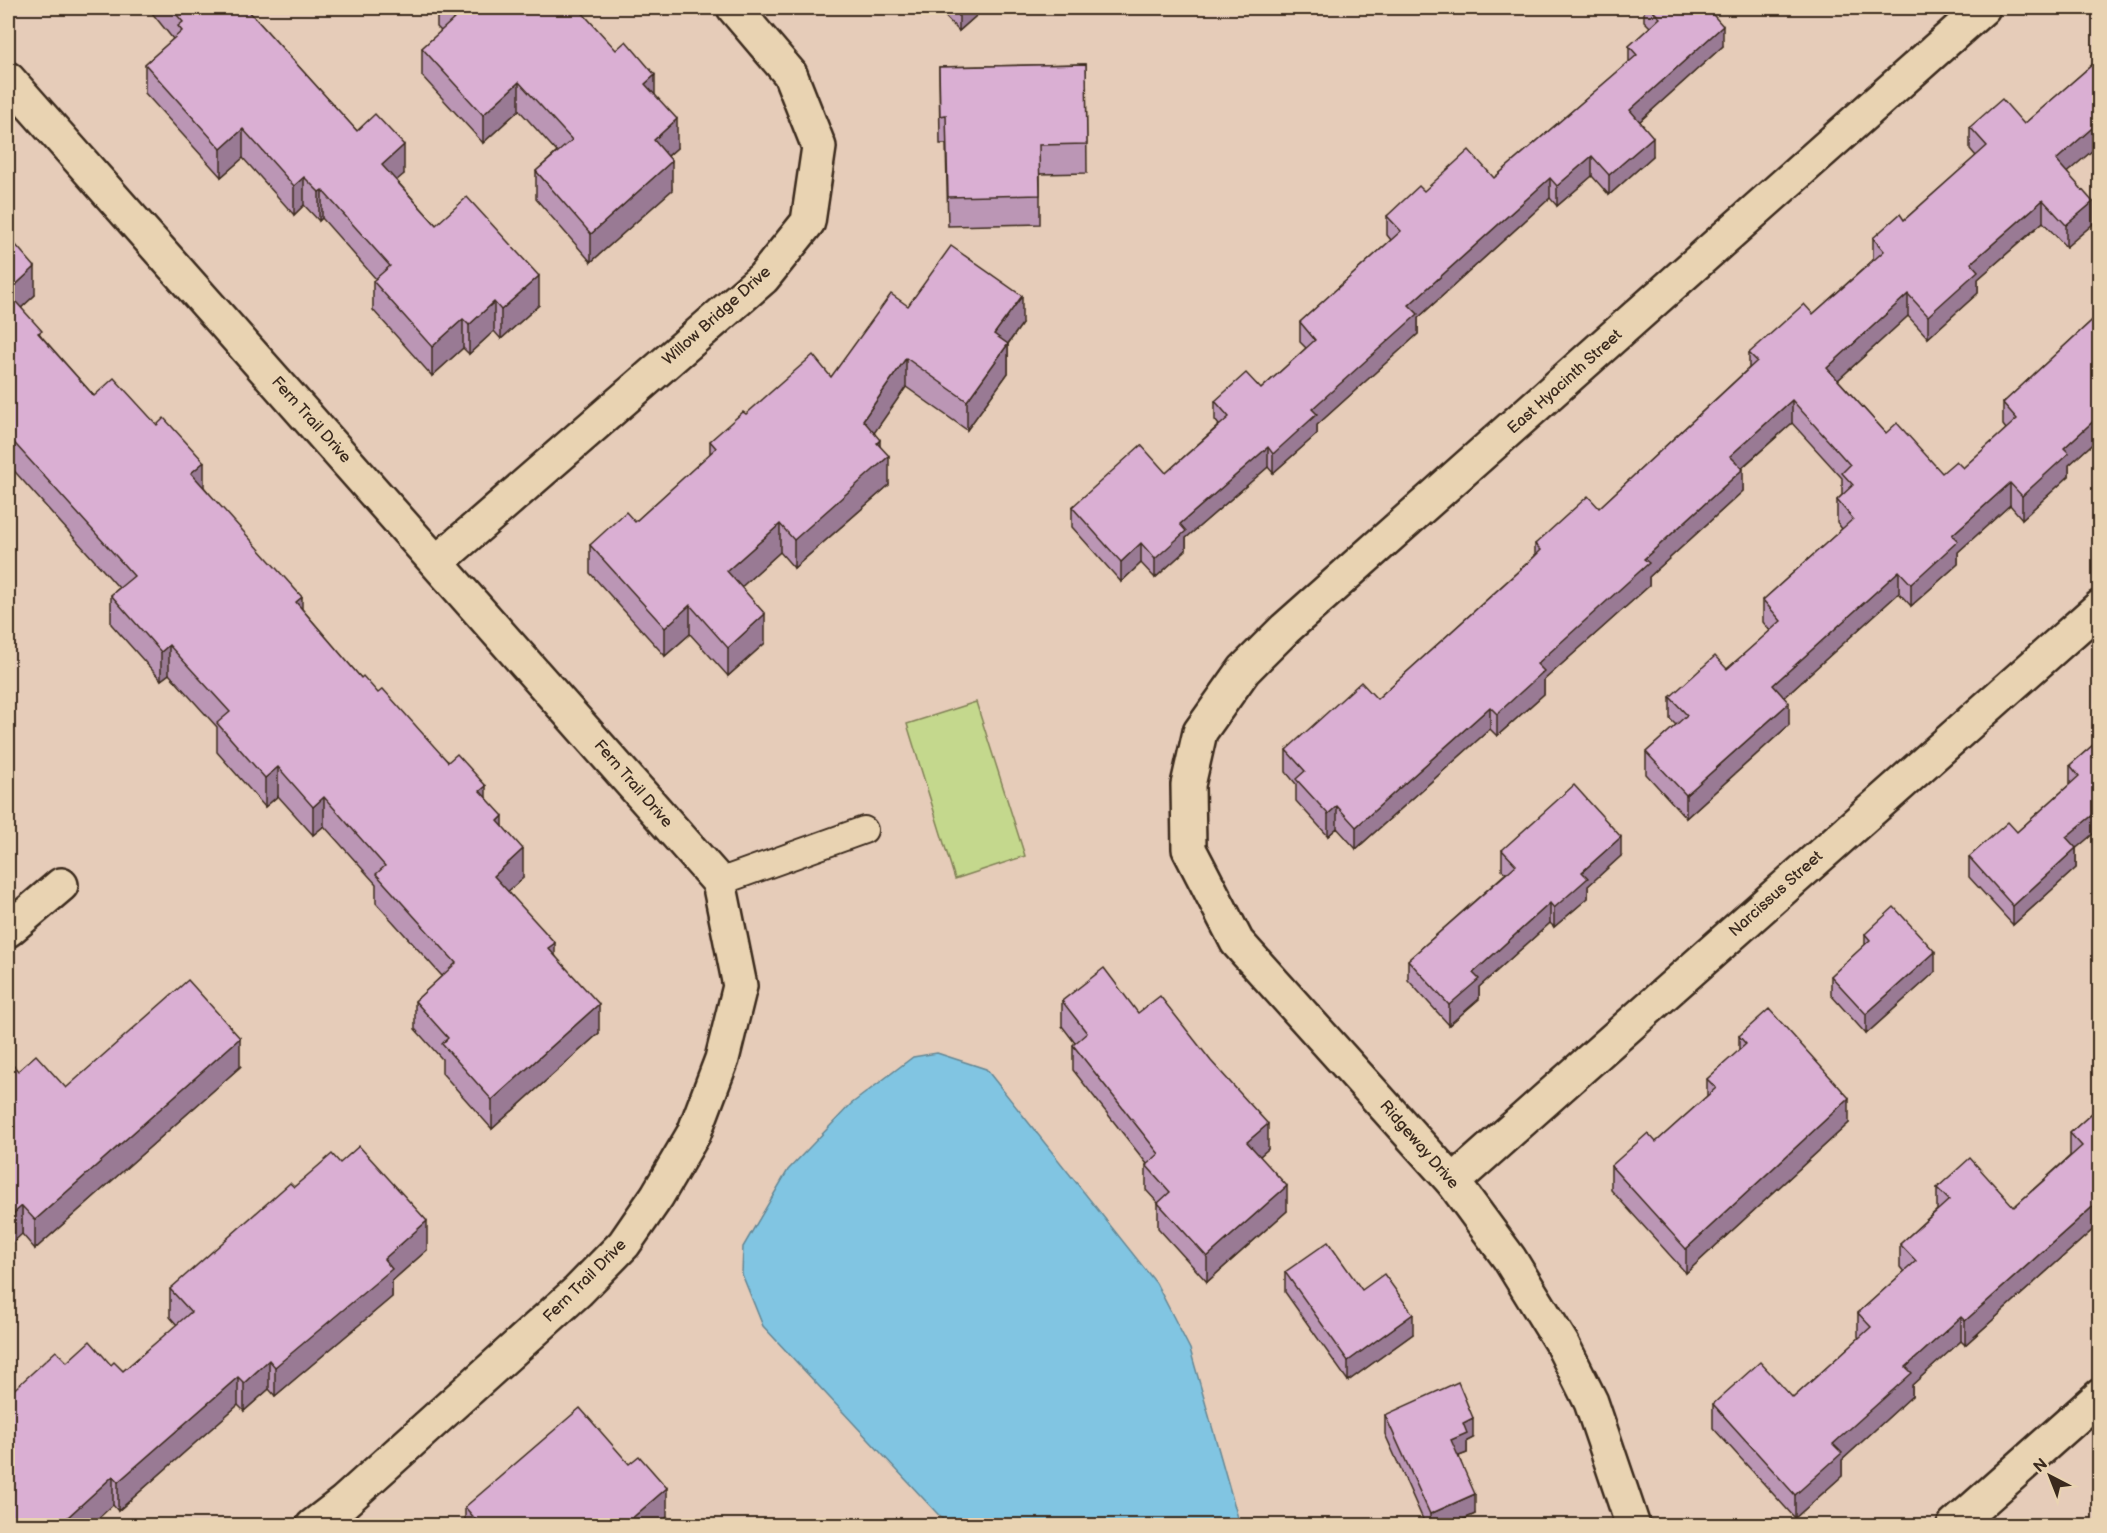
<svg xmlns="http://www.w3.org/2000/svg" width="2107" height="1533" font-family="'Balsamiq Sans',sans-serif">
<style>
.green{fill:#c4d88d;stroke:#808156;stroke-width:1.5}
.water{fill:#81c5e2;stroke:#658794;stroke-width:1.5}
.lines{fill:none;stroke-linecap:round;stroke-linejoin:round}
.lane-casing{stroke:#3b2a1e;stroke-width:30}
.street-casing{stroke:#3b2a1e;stroke-width:38}
.lane{stroke:#e9d3b2;stroke-width:26}
.street{stroke:#e9d3b2;stroke-width:33}
.wall{fill:#bb96b5;stroke:#3b2a1e;stroke-width:1.5}
.shaded-wall{fill:#997a94;stroke:#3b2a1e;stroke-width:1.5}
.building{fill:#daafd3;stroke:#3b2a1e;stroke-width:1.5}
.labels{text-anchor:middle;dominant-baseline:central;stroke-width:5;stroke-linejoin:round;paint-order:stroke}
.street-label{font-size:16px;fill:#3b2a1e;stroke:#e9d3b2}
</style>
<rect width="100%" height="100%" fill="#e6ccb9"/>
<filter id="ink" filterUnits="userSpaceOnUse"><feTurbulence type="fractalNoise" baseFrequency=".0167" numOctaves="2"/><feDisplacementMap in="SourceGraphic" scale="12" xChannelSelector="R" yChannelSelector="G"/><feConvolveMatrix kernelMatrix="1 2 1 2 8 2 1 2 1" color-interpolation-filters="sRGB"/></filter>
<g filter="url(#ink)">
<polygon class="green" points="976,702 1025,856 955,879 907,724"/>
<polygon class="water" points="937,1053 986,1069 1156,1283 1190,1349 1240,1525 948,1525 763,1326 742,1274 743,1247 788,1170 851,1104 913,1057"/>
<g class="lines">
<g class="lane-casing">
<polyline id="lane" points="719,882 864,830"/>
</g>
<g class="street-casing">
<g id="street">
<polyline points="8,79 719,882 740,986 722,1059 694,1133 657,1196 624,1244 578,1291 344,1502 313,1526"/>
<polyline points="437,562 763,278 808,222 819,147 790,74 734,8"/>
<polyline points="8,930 61,885"/>
<polyline points="1453,1182 2100,607"/>
<polyline points="1633,1526 1591,1402 1562,1344 1509,1258 1453,1182 1237,942 1189,849 1188,785 1200,732 1244,670 1285,629 1983,8"/>
<polyline points="1954,1526 2100,1396"/>
</g>
</g>
<use href="#lane" class="lane"/>
<use href="#street" class="street"/>
</g>
<g class="wall">
<polygon points="148,8 246,8 357,131 404,174 396,180 436,225 539,305 501,339 494,331 469,354 463,348 432,376 373,310 373,281 376,279 322,218 319,221 304,205 294,215 243,158 221,177 145,93 145,64 173,39"/>
<polygon points="429,8 578,8 655,95 677,148 668,156 672,190 591,262 536,199 536,171 557,152 519,110 483,143 422,76 422,48 441,31 437,27 437,16"/>
<polygon points="937,8 985,8 959,31"/>
<polygon points="1644,8 1707,8 1723,46 1640,121 1653,156 1609,195 1592,176 1557,206 1550,198 1418,318 1418,334 1317,425 1317,434 1273,473 1268,467 1186,538 1186,550 1155,578 1141,563 1121,582 1072,527 1072,507 1166,473 1219,425 1215,420 1215,401 1261,389 1306,348 1300,342 1300,322 1391,240 1387,235 1387,216 1424,191 1494,178 1629,62 1629,46 1650,27 1644,21"/>
<polygon points="2100,58 2100,144 2067,172 2093,224 2066,247 2043,222 1978,279 1978,293 1928,338 1908,316 1838,380 1886,433 1942,473 1963,468 2006,429 2003,425 2003,403 2100,313 2100,437 2069,465 2069,476 2022,519 2010,505 1958,552 1958,564 1911,606 1899,593 1784,697 1789,725 1686,818 1646,774 1646,752 1676,725 1670,719 1670,697 1727,669 1770,631 1763,622 1763,600 1842,529 1837,522 1837,500 1842,495 1842,478 1792,423 1742,468 1743,491 1649,577 1649,586 1544,680 1544,694 1497,736 1490,729 1356,849 1337,828 1328,836 1296,801 1296,784 1286,772 1286,750 1377,699 1535,556 1535,544 1599,508 1749,368 1749,353 1813,314 1873,260 1873,238 1904,220 1976,156 1970,149 1970,127 2024,124"/>
<polygon points="1086,64 1087,173 1040,174 1040,224 948,226 946,144 940,144 939,67"/>
<polygon points="8,236 35,295 21,308 42,337 94,396 204,487 302,609 361,678 486,798 503,827 523,878 508,891 555,955 599,1033 492,1129 442,1073 442,1059 415,1029 415,1001 442,976 376,903 376,884 324,826 313,835 278,796 265,807 217,752 217,727 169,674 161,680 111,624 111,595 119,588 8,464"/>
<polygon points="908,306 1022,324 1008,344 1008,373 967,430 906,387 874,432 880,447 889,485 794,568 780,552 741,587 765,643 728,676 690,634 665,656 590,573 590,545 635,522 710,454 710,441 746,414 831,377"/>
<polygon points="2100,739 2100,828 2076,848 2076,868 2013,925 1969,877 1969,857 2017,832 2070,784 2070,765"/>
<polygon points="1502,850 1621,856 1588,886 1588,898 1554,927 1550,923 1479,987 1479,999 1449,1025 1408,980 1408,960 1506,873 1502,870"/>
<polygon points="1865,934 1935,972 1866,1034 1831,995 1831,976 1865,945"/>
<polygon points="1062,1001 1138,1013 1268,1149 1260,1156 1287,1211 1207,1282 1158,1228 1158,1203 1146,1190 1146,1165 1147,1164 1073,1070 1073,1045 1075,1043 1062,1026"/>
<polygon points="1739,1036 1849,1123 1686,1273 1611,1190 1611,1166 1656,1142 1707,1096 1707,1079 1739,1051"/>
<polygon points="240,1067 35,1249 22,1234 18,1071 66,1088"/>
<polygon points="2100,1106 2100,1227 2098,1225 1965,1345 1961,1341 1912,1385 1912,1396 1842,1460 1842,1476 1795,1518 1713,1428 1713,1404 1793,1398 1859,1338 1858,1337 1858,1313 1904,1272 1900,1267 1900,1244 1937,1210 1937,1188 2014,1207 2070,1156 2070,1133"/>
<polygon points="340,1163 427,1250 392,1281 392,1297 275,1396 269,1389 244,1411 238,1405 118,1511 113,1505 8,1526 8,1395 67,1362 111,1365 123,1371 177,1325 170,1317 170,1289 294,1187"/>
<polygon points="1285,1272 1362,1290 1413,1334 1348,1381 1285,1292"/>
<polygon points="1385,1415 1473,1438 1467,1441 1467,1453 1459,1456 1475,1514 1449,1526 1426,1526 1385,1434"/>
<polygon points="465,1507 667,1517 657,1526 465,1526"/>
</g>
<g class="shaded-wall">
<polygon points="959,8 985,8 959,31"/>
<polygon points="1723,26 1723,46 1630,130 1630,110"/>
<polygon points="655,75 655,103 645,84"/>
<polygon points="519,82 519,110 483,143 483,115"/>
<polygon points="677,119 677,148 654,168 654,140"/>
<polygon points="2100,121 2100,144 2056,182 2056,160"/>
<polygon points="243,129 243,158 221,177 221,149"/>
<polygon points="1653,137 1653,156 1609,195 1609,175"/>
<polygon points="404,145 404,174 382,193 382,165"/>
<polygon points="1592,156 1592,176 1557,206 1557,186"/>
<polygon points="672,161 672,190 591,262 591,234"/>
<polygon points="304,177 304,205 294,215 294,186"/>
<polygon points="1550,178 1550,198 1418,318 1418,334 1317,425 1317,434 1273,473 1273,454 1312,409 1409,305"/>
<polygon points="322,190 322,218 319,221 319,192"/>
<polygon points="2043,200 2043,222 1978,279 1978,293 1928,338 1928,316 1971,263"/>
<polygon points="2093,202 2093,224 2066,247 2066,225"/>
<polygon points="35,267 35,295 8,320 8,292"/>
<polygon points="539,276 539,305 501,339 501,310"/>
<polygon points="1908,294 1908,316 1827,390 1827,368"/>
<polygon points="1022,296 1022,324 994,363 994,334"/>
<polygon points="494,302 494,331 469,354 469,325"/>
<polygon points="463,319 463,348 432,376 432,347"/>
<polygon points="1008,344 1008,373 967,430 967,401"/>
<polygon points="906,358 906,387 863,449 863,420"/>
<polygon points="1792,400 1792,423 1730,478 1730,456"/>
<polygon points="2100,415 2100,437 2069,465 2069,476 2022,519 2022,496 2064,448"/>
<polygon points="880,440 880,464 889,456 889,485 794,568 794,540"/>
<polygon points="1268,447 1268,467 1186,538 1186,550 1155,578 1155,559 1180,524"/>
<polygon points="204,462 204,490 191,473"/>
<polygon points="1743,469 1743,491 1649,577 1649,586 1544,680 1544,694 1497,736 1497,714 1537,664 1644,559"/>
<polygon points="2010,483 2010,505 1958,552 1958,564 1911,606 1911,584 1952,535"/>
<polygon points="780,524 780,552 727,600 727,571"/>
<polygon points="1141,543 1141,563 1121,582 1121,562"/>
<polygon points="1899,571 1899,593 1773,707 1773,685"/>
<polygon points="302,597 302,626 296,602"/>
<polygon points="690,605 690,634 665,656 665,628"/>
<polygon points="765,614 765,643 728,676 728,648"/>
<polygon points="169,645 169,674 161,680 161,652"/>
<polygon points="1789,703 1789,725 1686,818 1686,795"/>
<polygon points="1490,707 1490,729 1356,849 1356,827"/>
<polygon points="278,767 278,796 265,807 265,778"/>
<polygon points="486,786 486,815 480,791"/>
<polygon points="324,797 324,826 313,835 313,807"/>
<polygon points="1337,806 1337,828 1328,836 1328,814"/>
<polygon points="2100,809 2100,828 2066,857 2066,837"/>
<polygon points="503,816 503,845 498,821"/>
<polygon points="1621,837 1621,856 1588,886 1588,898 1554,927 1554,908 1582,872"/>
<polygon points="2076,848 2076,868 2013,925 2013,906"/>
<polygon points="523,849 523,878 494,904 494,876"/>
<polygon points="1550,903 1550,923 1479,987 1479,999 1449,1025 1449,1005 1473,973"/>
<polygon points="555,943 555,971 548,948"/>
<polygon points="1935,952 1935,972 1866,1034 1866,1014"/>
<polygon points="599,1004 599,1033 492,1129 492,1100"/>
<polygon points="240,1038 240,1067 35,1249 35,1220"/>
<polygon points="1849,1098 1849,1123 1686,1273 1686,1249"/>
<polygon points="1268,1124 1268,1149 1247,1167 1247,1142"/>
<polygon points="1287,1186 1287,1211 1207,1282 1207,1257"/>
<polygon points="2098,1202 2098,1225 1965,1345 1965,1321"/>
<polygon points="22,1206 22,1234 8,1247 8,1218"/>
<polygon points="427,1221 427,1250 392,1281 392,1297 275,1396 275,1367 384,1259"/>
<polygon points="1413,1314 1413,1334 1348,1381 1348,1361"/>
<polygon points="1961,1317 1961,1341 1912,1385 1912,1396 1842,1460 1842,1476 1795,1518 1795,1495 1833,1444 1906,1367"/>
<polygon points="269,1360 269,1389 244,1411 244,1383"/>
<polygon points="238,1377 238,1405 118,1511 118,1482"/>
<polygon points="1473,1418 1473,1438 1467,1441 1467,1453 1451,1459 1451,1440 1463,1423"/>
<polygon points="113,1476 113,1505 90,1526 58,1526"/>
<polygon points="667,1488 667,1517 657,1526 623,1526"/>
<polygon points="1475,1494 1475,1514 1449,1526 1430,1526 1430,1514"/>
</g>
<g class="building">
<polygon points="171,8 246,8 357,131 375,114 404,145 382,165 436,225 467,197 539,276 501,310 494,302 469,325 463,319 432,347 373,281 390,266 322,190 319,192 304,177 294,186 243,129 221,149 145,64 182,31 178,26 183,22"/>
<polygon points="445,8 578,8 616,50 626,41 655,75 645,84 677,119 654,140 672,161 591,234 536,171 572,140 519,82 483,115 422,48 455,18"/>
<polygon points="1650,8 1707,8 1723,26 1630,110 1653,137 1609,175 1592,156 1557,186 1550,178 1409,305 1418,314 1312,409 1317,414 1273,454 1268,447 1180,524 1186,531 1155,559 1141,543 1121,562 1072,507 1141,445 1166,473 1229,417 1215,401 1246,373 1261,389 1315,340 1300,322 1401,231 1387,216 1419,186 1424,191 1469,150 1494,178 1637,55 1629,46 1660,18"/>
<polygon points="2100,58 2100,121 2056,160 2093,202 2066,225 2043,200 1971,263 1978,271 1928,316 1908,294 1827,368 1886,433 1897,423 1942,473 1956,461 1963,468 2017,419 2003,403 2100,313 2100,415 2064,448 2069,453 2022,496 2010,483 1952,535 1958,541 1911,584 1899,571 1773,685 1789,703 1686,795 1646,752 1687,715 1670,697 1715,656 1727,669 1781,621 1763,600 1853,519 1837,500 1853,485 1842,473 1850,465 1792,400 1730,456 1743,469 1644,559 1649,563 1537,664 1544,671 1497,714 1490,707 1356,827 1337,806 1328,814 1296,779 1305,771 1286,750 1361,682 1377,699 1532,559 1541,550 1535,544 1588,496 1599,508 1757,361 1749,353 1804,304 1813,314 1884,251 1873,238 1900,214 1904,220 1987,146 1970,127 2002,99 2024,124"/>
<polygon points="1086,64 1087,144 1039,145 1040,195 948,197 946,115 940,116 939,67"/>
<polygon points="8,236 35,267 8,292"/>
<polygon points="951,246 1022,296 994,334 1008,344 967,401 906,358 863,420 880,440 877,443 889,456 794,540 780,524 727,571 765,614 728,648 690,605 665,628 590,545 626,512 635,522 716,448 710,441 743,412 746,414 813,355 831,377 891,294 908,306"/>
<polygon points="8,293 42,331 38,333 94,396 114,378 157,425 164,418 204,462 191,473 302,597 296,602 361,678 363,676 378,693 383,689 448,762 457,754 486,786 480,791 503,816 498,821 523,849 494,876 555,943 548,948 599,1004 492,1100 442,1044 448,1038 415,1001 456,963 376,874 385,866 324,797 313,807 278,767 265,778 217,723 230,712 169,645 161,652 111,595 134,576 8,436"/>
<polygon points="2100,739 2100,809 2066,837 2076,848 2013,906 1969,857 2008,822 2017,832 2079,776 2070,765"/>
<polygon points="1574,785 1621,837 1582,872 1588,878 1554,908 1550,903 1473,973 1479,979 1449,1005 1408,960 1516,865 1502,850"/>
<polygon points="1894,907 1935,952 1866,1014 1831,976 1870,940 1865,934"/>
<polygon points="1104,968 1138,1013 1160,996 1211,1061 1268,1124 1247,1142 1287,1186 1207,1257 1158,1203 1170,1192 1146,1165 1159,1154 1073,1045 1087,1033 1062,1001"/>
<polygon points="188,980 240,1038 35,1220 22,1206 8,1218 8,1072 14,1066 18,1071 36,1055 66,1088"/>
<polygon points="1769,1009 1849,1098 1686,1249 1611,1166 1648,1133 1656,1142 1716,1088 1707,1079 1746,1044 1739,1036"/>
<polygon points="2100,1106 2100,1203 2098,1202 1965,1321 1961,1317 1906,1367 1912,1373 1833,1444 1842,1453 1795,1495 1713,1404 1760,1362 1793,1398 1871,1327 1858,1313 1916,1261 1900,1244 1949,1200 1937,1188 1970,1158 2014,1207 2082,1146 2070,1133"/>
<polygon points="359,1146 427,1221 384,1259 392,1269 275,1367 269,1360 244,1383 238,1377 118,1482 113,1476 58,1526 8,1526 8,1439 13,1434 8,1428 8,1395 56,1351 67,1362 90,1341 111,1365 114,1362 123,1371 191,1312 170,1289 290,1183 294,1187 332,1154 340,1163"/>
<polygon points="1328,1242 1362,1290 1384,1274 1413,1314 1348,1361 1285,1272"/>
<polygon points="1458,1382 1473,1418 1463,1423 1467,1433 1451,1440 1475,1494 1430,1514 1385,1415"/>
<polygon points="580,1408 629,1464 639,1456 667,1488 623,1526 481,1526 465,1507"/>
<polygon points="2100,1517 2100,1526 2090,1526"/>
</g>
</g>
<g class="labels">
<g class="street-label">
<text transform="translate(717 316) rotate(-42)">Willow Bridge Drive</text>
<text transform="translate(1565 382) rotate(-42)">East Hyacinth Street</text>
<text transform="translate(311 420) rotate(48)">Fern Trail Drive</text>
<text transform="translate(633 784) rotate(49)">Fern Trail Drive</text>
<text transform="translate(1776 894) rotate(-42)">Narcissus Street</text>
<text transform="translate(1419 1145) rotate(49)">Ridgeway Drive</text>
<text transform="translate(585 1281) rotate(-45)">Fern Trail Drive</text>
</g>
</g>
<rect width="2107" height="1533" fill="none" stroke="#e9d3b2" stroke-width="30"/>
<rect x="15" y="15" width="2077" height="1503" fill="none" stroke="#3b2a1e" stroke-width="2" filter="url(#ink)"/>
<g transform="translate(2050 1476) rotate(318)" stroke="#e9d3b2" stroke-width="4.5" paint-order="stroke">
<path d="M0-4.5L10 22L0 15L-10 22Z" fill="#3b2a1e"/>
<text y="-9" font-size="16" font-weight="bold" text-anchor="middle" fill="#3b2a1e">N</text>
</g>
</svg>
